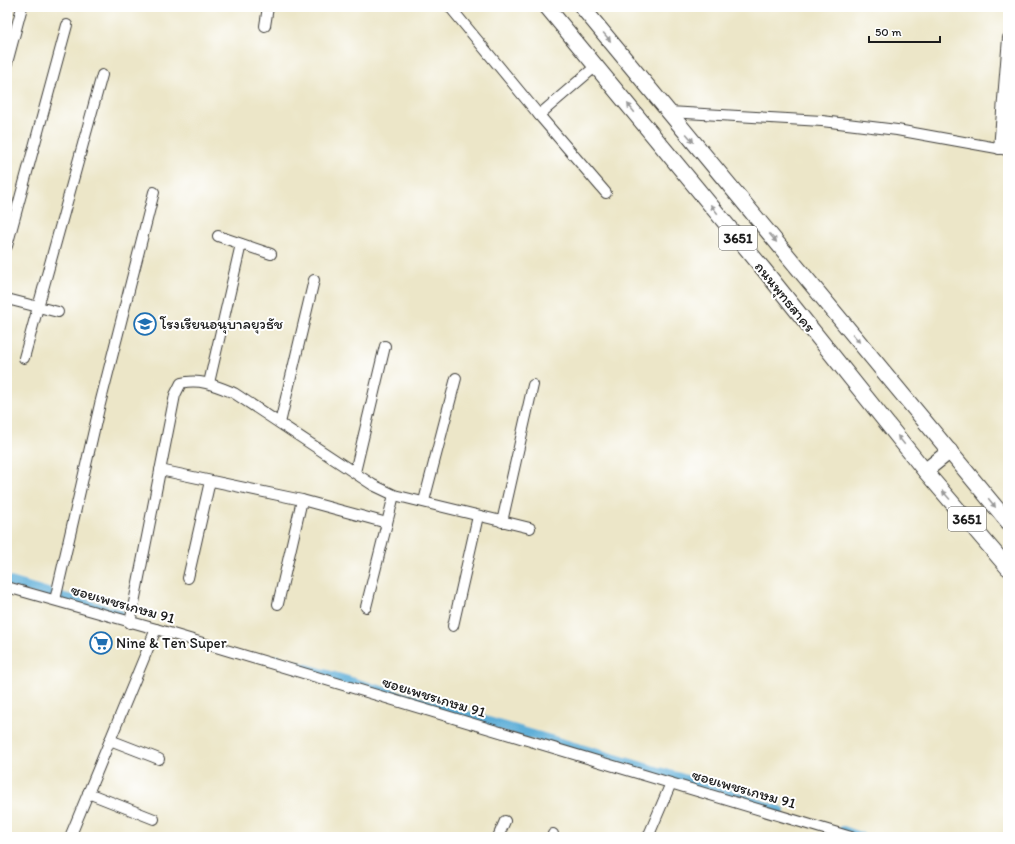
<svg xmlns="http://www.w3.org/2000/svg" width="1015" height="844" font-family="Itim,'Playpen Sans Thai',sans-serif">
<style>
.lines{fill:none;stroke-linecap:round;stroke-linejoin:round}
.canal{stroke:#5eafd8;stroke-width:10}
.minor-casing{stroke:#3b3a36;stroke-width:12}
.primary-casing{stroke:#3b3a36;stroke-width:17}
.minor{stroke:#fff;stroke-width:10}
.primary{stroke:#fff;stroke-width:15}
.oneway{fill:#999}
.labels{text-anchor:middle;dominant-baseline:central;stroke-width:4;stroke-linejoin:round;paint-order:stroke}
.shield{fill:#fff;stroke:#606060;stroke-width:1}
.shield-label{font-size:14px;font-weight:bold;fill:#1c1c1c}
.street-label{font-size:15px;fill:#1c1c1c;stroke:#fff}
.poi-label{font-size:15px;fill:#1c1c1c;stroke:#fff;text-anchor:start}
</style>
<rect width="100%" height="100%" fill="#fff"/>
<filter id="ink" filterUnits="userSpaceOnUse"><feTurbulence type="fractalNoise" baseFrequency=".025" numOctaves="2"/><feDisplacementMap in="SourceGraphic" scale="8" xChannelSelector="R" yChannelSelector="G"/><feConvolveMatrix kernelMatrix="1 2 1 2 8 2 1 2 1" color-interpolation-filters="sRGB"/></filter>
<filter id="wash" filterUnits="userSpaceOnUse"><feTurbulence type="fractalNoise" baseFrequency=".012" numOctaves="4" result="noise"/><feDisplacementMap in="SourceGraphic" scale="16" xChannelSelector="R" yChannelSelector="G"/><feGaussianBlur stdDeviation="0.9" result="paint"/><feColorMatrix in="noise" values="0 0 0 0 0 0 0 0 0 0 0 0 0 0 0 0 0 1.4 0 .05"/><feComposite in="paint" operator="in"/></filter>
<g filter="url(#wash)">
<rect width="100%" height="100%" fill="#ece6c8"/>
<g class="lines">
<g class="canal">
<polyline points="7,581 119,614"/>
<polyline points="276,660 680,778 780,811"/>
<polyline points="843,831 860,837"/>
</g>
</g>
</g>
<g filter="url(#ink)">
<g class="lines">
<g class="minor-casing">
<g id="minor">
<polyline points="450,7 539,115 596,66"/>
<polyline points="265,26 268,7"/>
<polyline points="7,63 22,7"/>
<polyline points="669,112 822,121 897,130 1008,150"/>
<polyline points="539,115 606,193"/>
<polyline points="999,149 1008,38"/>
<polyline points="218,236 271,254"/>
<polyline points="7,246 67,25"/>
<polyline points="7,299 58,312"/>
<polyline points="24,358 102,75"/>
<polyline points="209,383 241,244"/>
<polyline points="280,423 314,280"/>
<polyline points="160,470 302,500 387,523"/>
<polyline points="355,472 385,346"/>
<polyline points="424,501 456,378"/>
<polyline points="502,522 533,385"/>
<polyline points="188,578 210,481"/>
<polyline points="7,587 156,629 851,837"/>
<polyline points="55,600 100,404 154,192"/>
<polyline points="278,604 302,500"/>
<polyline points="366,607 394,495"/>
<path d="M130,623L175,395L181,383C200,378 217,386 234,393L373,485L394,495L530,528"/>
<polyline points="453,626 478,516"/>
<polyline points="110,740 159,759"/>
<polyline points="88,793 154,819"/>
<polyline points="70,837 156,629"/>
<polyline points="498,837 505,821"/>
<polyline points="552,837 553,834"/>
<polyline points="648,837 671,783"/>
</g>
</g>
<g class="primary-casing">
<g id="primary">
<polyline points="547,7 765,271 925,471 1008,568"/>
<polyline points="582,7 1008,522"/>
<polyline points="925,471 950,451"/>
</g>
</g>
<use href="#minor" class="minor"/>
<use href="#primary" class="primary"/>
</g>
<defs><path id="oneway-solid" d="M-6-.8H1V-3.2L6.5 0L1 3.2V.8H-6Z"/></defs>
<g class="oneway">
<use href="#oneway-solid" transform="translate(607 37) rotate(50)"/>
<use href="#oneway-solid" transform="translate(631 108) rotate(-129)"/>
<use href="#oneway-solid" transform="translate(690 138) rotate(50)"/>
<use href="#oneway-solid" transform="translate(714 209) rotate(-129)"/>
<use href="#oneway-solid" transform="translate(773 238) rotate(50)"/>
<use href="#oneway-solid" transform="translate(856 338) rotate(50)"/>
<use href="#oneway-solid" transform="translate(901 440) rotate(-129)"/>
<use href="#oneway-solid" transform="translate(946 495) rotate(-131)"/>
<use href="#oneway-solid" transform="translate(992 503) rotate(51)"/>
</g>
</g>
<defs>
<g id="school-ring" transform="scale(1.15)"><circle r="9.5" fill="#fff" stroke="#1f6fb2" stroke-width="1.5"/><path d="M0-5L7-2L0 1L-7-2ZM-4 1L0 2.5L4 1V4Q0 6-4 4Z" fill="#1f6fb2"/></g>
<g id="supermarket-ring" transform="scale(1.15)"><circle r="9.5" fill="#fff" stroke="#1f6fb2" stroke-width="1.5"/><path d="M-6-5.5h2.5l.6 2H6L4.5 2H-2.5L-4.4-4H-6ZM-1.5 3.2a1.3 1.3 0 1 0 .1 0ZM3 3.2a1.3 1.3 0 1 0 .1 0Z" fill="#1f6fb2"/></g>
</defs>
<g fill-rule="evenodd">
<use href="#school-ring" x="145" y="324"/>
<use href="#supermarket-ring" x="101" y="643"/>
</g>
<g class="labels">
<g class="shield">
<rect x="719" y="226" width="38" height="24" rx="3"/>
<rect x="948" y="507" width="38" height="24" rx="3"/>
</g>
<g class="shield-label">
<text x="738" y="238">3651</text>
<text x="967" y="519">3651</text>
</g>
<g class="street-label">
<text transform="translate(785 297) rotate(51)">ถนนพุทธสาคร</text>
<text transform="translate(123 604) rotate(16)">ซอยเพชรเกษม 91</text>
<text transform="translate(434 697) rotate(17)">ซอยเพชรเกษม 91</text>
<text transform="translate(744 789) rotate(16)">ซอยเพชรเกษม 91</text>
</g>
<g class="poi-label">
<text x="160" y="324">โรงเรียนอนุบาลยุวธัช</text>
<text x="116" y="643">Nine &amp; Ten Super</text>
</g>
</g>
<rect width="1015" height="844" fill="none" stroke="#fff" stroke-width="24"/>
<path d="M869 36v6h71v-6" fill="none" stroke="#1c1c1c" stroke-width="2"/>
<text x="875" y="36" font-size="12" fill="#1c1c1c" stroke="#ffffff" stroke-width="3" paint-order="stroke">50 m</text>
</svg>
